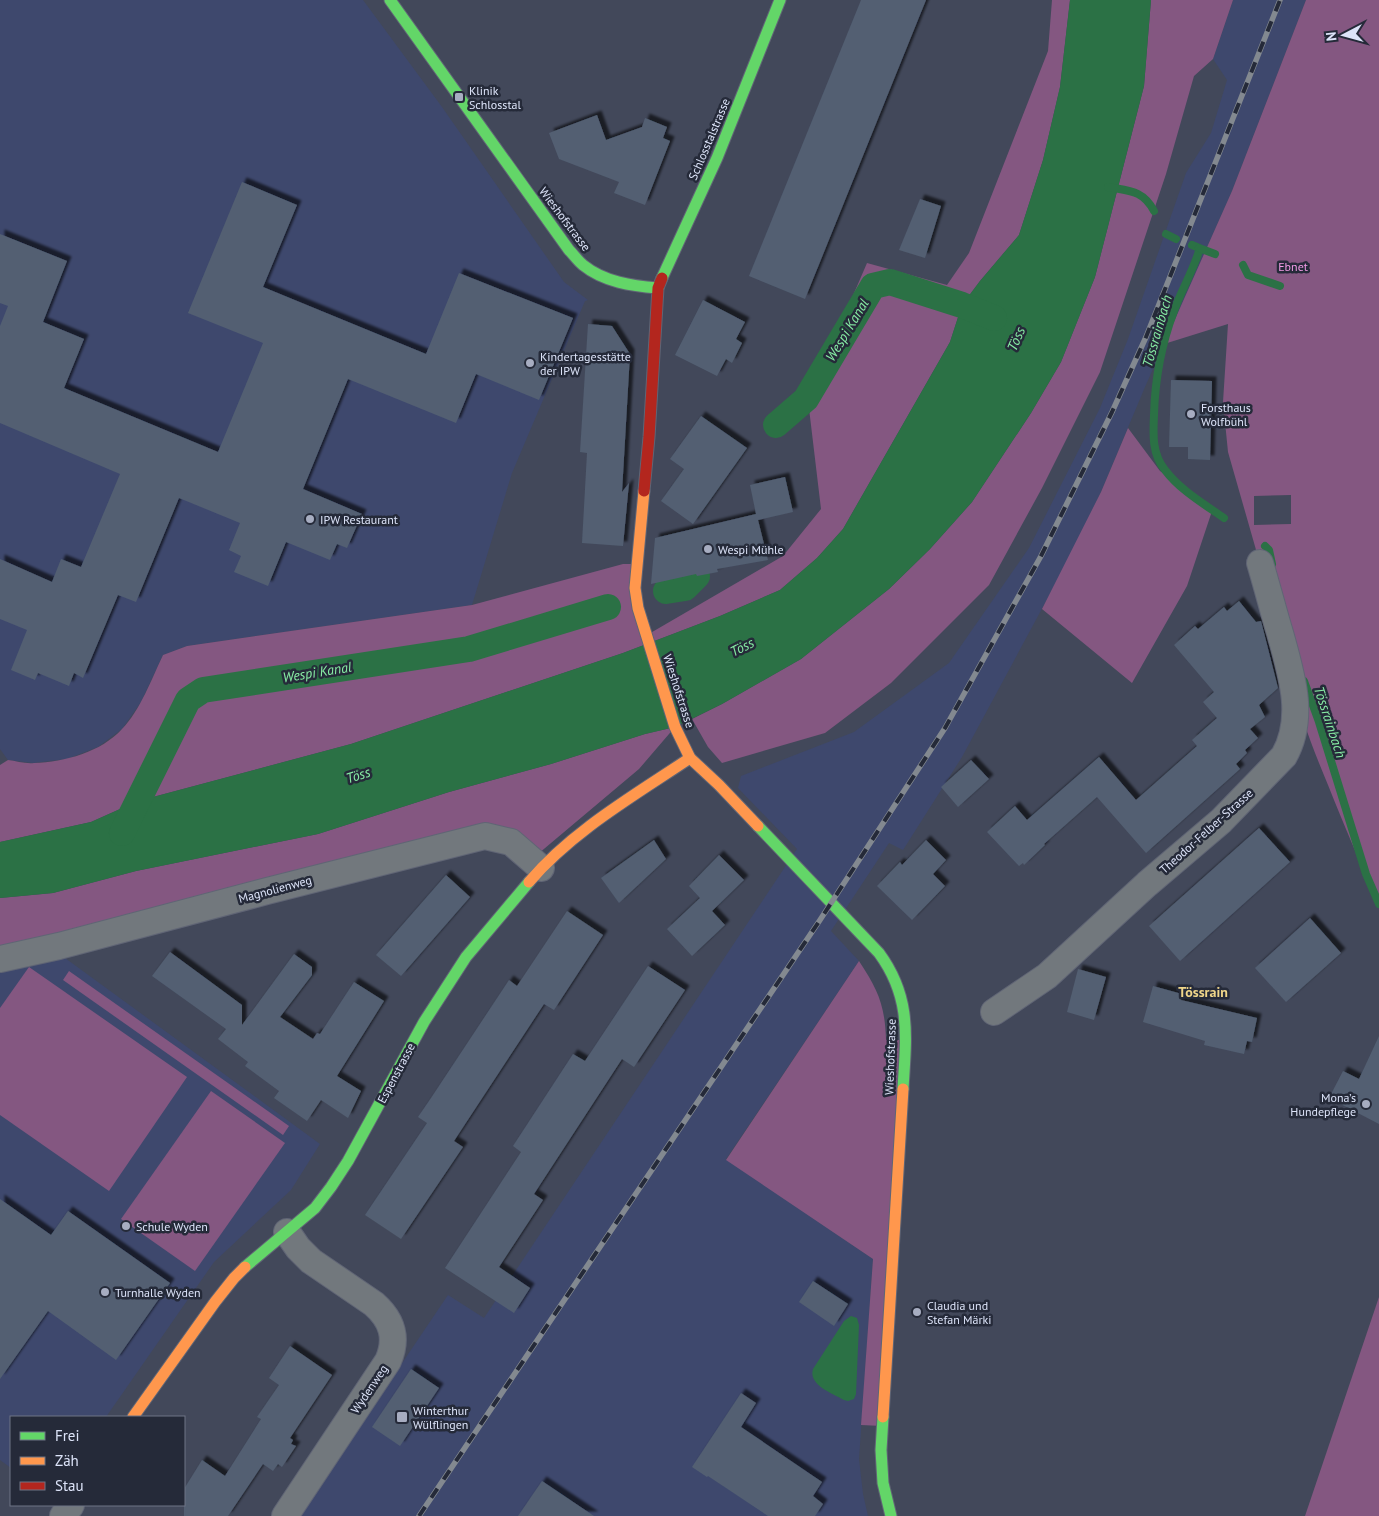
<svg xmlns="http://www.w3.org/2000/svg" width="1379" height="1516" font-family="'PT Sans',sans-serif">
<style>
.built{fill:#3e486d}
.green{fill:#845781;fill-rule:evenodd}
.water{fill:#2b7145}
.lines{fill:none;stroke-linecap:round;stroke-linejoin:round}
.stream{stroke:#2b7145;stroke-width:8}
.canal{stroke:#2b7145;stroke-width:26}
.building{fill:#525f72;filter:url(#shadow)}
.street-casing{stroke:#606575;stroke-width:28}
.fast-casing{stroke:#606575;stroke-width:13}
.slow-casing{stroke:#606575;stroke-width:13}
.jam-casing{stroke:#606575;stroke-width:13}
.street{stroke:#72787d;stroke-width:26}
.fast{stroke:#63d668;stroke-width:11}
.slow{stroke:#ff974d;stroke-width:11}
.jam{stroke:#b3261e;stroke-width:11}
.rail-casing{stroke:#838990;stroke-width:5.5}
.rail{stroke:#252a39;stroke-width:4;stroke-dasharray:11;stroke-linecap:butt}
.poi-dot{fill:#a7adc1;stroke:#252a39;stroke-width:2}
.labels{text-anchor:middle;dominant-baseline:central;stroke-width:5;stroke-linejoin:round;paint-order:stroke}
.poi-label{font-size:12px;fill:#dde4f9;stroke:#252a39;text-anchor:start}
.street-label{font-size:12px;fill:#dde4f9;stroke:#252a39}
.park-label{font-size:12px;fill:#f29be6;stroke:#252a39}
.water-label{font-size:14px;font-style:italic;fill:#87eca4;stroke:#252a39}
.neighbourhood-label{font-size:14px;font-weight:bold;fill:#f0d68a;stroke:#252a39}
</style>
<defs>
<filter id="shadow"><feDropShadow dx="4.5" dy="-4.5" stdDeviation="1" flood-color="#0009"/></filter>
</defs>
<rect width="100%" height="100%" fill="#42485a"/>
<g class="built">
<polygon points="0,0 363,0 442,107 564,282 588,300 585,301 512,473 472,605 187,646 163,655 141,702 122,729 98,747 67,759 33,763 8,760 0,749"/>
<polygon points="1233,0 1306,0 1232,191 1145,387 1101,492 1065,566 962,757 903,850 889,843 831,931 859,961 726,1159 873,1259 859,1459 863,1494 868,1516 299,1516 448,1295 484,1318 797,849 738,788 741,776 854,732 949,663 1029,548 1100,408 1128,339 1186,173 1211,133 1227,80 1213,59"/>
<polygon points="65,958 320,1144 291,1190 214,1262 106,1417 11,1417 11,1468 0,1460 0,967"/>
</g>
<g class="green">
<path d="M1052,0H1070L1060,87L1043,160L1019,235L980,281L962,305L950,342L843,529L817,558L780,590L720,616L623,653L351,744L138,801L91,822L0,842V765L8,760C16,761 26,764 34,763C65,762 101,752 122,729C140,711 152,678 163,655L187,646L472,605L623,564H637L647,635L783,556L821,509L808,400L867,263L947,285L969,253L1048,51Z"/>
<polygon points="1151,0 1233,0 1213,59 1194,76 1166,174 1100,372 1042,488 989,585 891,683 825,733 722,763 708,747 692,719 722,704 801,659 889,589 930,549 972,502 1031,413 1061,362 1095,277 1144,86"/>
<path d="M1306,0H1379V902C1360,864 1344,825 1328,785C1313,749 1298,711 1291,672L1228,452L1223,402L1228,324L1164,344L1232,191ZM1291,495V524L1254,525V496Z"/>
<polygon points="1128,428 1160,471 1213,508 1187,586 1132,683 1042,609 1101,492"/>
<polygon points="675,727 639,769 532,859 511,842 0,954 0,898 53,893 136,871 318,834 449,792 551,764 645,734"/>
<path d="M859,961C878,990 885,1005 886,1040H906L882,1426L861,1425L873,1259L726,1160Z"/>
<polygon points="29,967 187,1077 109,1191 0,1115 0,1008"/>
<polygon points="69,971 289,1126 283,1135 63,980"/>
<polygon points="211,1091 285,1143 195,1271 121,1219"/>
<polygon points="1379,1297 1379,1516 1305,1516"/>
</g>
<g class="water">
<polygon points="1070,0 1151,0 1144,86 1095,277 1061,362 1031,413 972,502 930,549 889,589 801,659 722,704 675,727 645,734 551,764 449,792 318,834 136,871 53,893 0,898 0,842 91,822 138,801 351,744 623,653 720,616 780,590 817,558 843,529 950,342 962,305 980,281 1019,235 1043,160 1060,87"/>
<path d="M851,1316L857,1318L859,1325L856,1394L854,1399L848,1401L844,1400C832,1393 808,1385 813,1369L844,1321Z"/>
</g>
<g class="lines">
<g class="stream">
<path d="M1108,187C1129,191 1143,190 1154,211"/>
<polyline points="1166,234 1176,239"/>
<path d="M1192,245L1199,248V251C1193,271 1181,291 1174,311C1161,345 1155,379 1154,415C1153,435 1152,454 1165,470C1180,490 1204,504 1224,518"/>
<polyline points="1199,248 1215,254"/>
<polyline points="1243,265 1248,275 1280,286"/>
<polyline points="1265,546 1269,550 1272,564"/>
<polyline points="1304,681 1319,722 1366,874 1379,904"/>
</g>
<g class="canal">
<polyline points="776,425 806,399 873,286 890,282 962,305 994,318"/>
<polyline points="666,591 685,588 697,576"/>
<polyline points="122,833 188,700 203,690 469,649 608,607"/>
</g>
</g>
<g class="building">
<polygon points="861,0 926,0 805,299 749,276"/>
<polygon points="597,115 606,140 642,127 645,118 667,127 663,138 670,141 645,205 614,193 619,182 559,159 549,133"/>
<polygon points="242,182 297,205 263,287 426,354 459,273 573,318 539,400 476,374 456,423 348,379 303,489 362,514 347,548 337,544 330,560 286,542 268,586 234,572 241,556 229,550 240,523 179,498 136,602 118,595 83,678 74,673 69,686 38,673 35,680 11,670 27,630 0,619 0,559 52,582 61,559 81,567 120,474 0,423 0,326 8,306 0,303 0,234 67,261 43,322 84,339 64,388 218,452 263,343 188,313"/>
<polygon points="920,199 941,206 925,258 899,250"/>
<polygon points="703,300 745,322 736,339 742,343 732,363 726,359 717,376 675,355"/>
<polygon points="588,324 612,326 630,354 622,492 629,483 623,546 582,543 587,453 580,452"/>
<polygon points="1171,380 1212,381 1210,460 1188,459 1188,447 1169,447"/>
<polygon points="701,416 747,448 693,524 661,501 684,469 670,459"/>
<polygon points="785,477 793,512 758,520 768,560 717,569 718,572 697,576 696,574 651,584 655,538 756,514 750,485"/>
<polygon points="1239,601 1256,622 1261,621 1278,688 1259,705 1265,717 1250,729 1258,738 1245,750 1247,753 1236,764 1240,769 1146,853 1097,797 1044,844 1045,845 1024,865 1023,863 1019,866 987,832 1015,806 1027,820 1099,757 1136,800 1197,746 1192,740 1217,718 1203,702 1214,692 1174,645 1195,626 1198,629 1224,607 1227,611"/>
<polygon points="971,760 989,779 958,807 941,787"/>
<polygon points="1259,828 1290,862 1180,961 1149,926"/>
<polygon points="654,840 666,859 619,903 601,878"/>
<polygon points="926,840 946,860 933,874 945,886 912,920 877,886 900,862 902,865"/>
<polygon points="719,855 744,880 712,911 725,925 692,956 667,929 700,898 689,886"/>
<polygon points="446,875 470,897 401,976 376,955"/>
<polygon points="567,911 603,935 554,1010 544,1004 454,1141 463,1147 401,1239 365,1215 427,1123 418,1117 431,1098 509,980 517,986"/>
<polygon points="1310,918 1341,953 1286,1002 1255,968"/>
<polygon points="170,952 242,1005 242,1025 294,954 312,967 312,975 280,1017 313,1039 317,1033 320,1034 354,982 384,1001 337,1076 361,1091 348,1118 321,1100 307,1121 274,1098 279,1091 245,1066 248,1062 218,1039 226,1029 152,976"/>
<polygon points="648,966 685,990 634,1067 622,1059 534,1194 543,1200 499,1267 530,1288 514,1313 445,1268 521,1152 513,1146 573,1054 585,1061"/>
<polygon points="1078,969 1106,977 1094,1020 1067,1012"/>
<polygon points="1153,986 1182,994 1181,1000 1257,1018 1252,1042 1247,1041 1244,1054 1204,1045 1205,1041 1143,1022"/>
<polygon points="1379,1036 1379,1124 1329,1098 1343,1071 1359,1079"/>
<polygon points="0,1199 51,1235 68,1211 170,1283 116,1360 48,1311 0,1379"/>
<polygon points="813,1281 848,1304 834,1326 799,1302"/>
<polygon points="290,1346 332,1375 290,1438 293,1440 291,1444 296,1446 282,1467 278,1464 273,1471 263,1464 228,1516 184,1516 184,1489 202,1460 225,1476 261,1419 257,1417 279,1385 269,1378"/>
<polygon points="411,1369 439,1388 400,1446 372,1427"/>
<polygon points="741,1393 756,1403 741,1427 822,1482 813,1496 823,1504 815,1516 768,1516 708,1476 707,1477 692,1467"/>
<polygon points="542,1481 594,1516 518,1516"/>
</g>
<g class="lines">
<g class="street-casing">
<g id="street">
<polyline points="0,959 59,946 267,891 485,836 511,842 541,868"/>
<path d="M994,1012L1047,976L1147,884L1221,821L1284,756C1306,717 1291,673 1280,633C1273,610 1267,586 1260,563"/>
<polyline points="63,1516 71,1505"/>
<path d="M285,1516L388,1361C398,1338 392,1320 374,1304L311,1261L298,1248L287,1232"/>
</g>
</g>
<g class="fast-casing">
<g id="fast">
<path d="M390,0L569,250C574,255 577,260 583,265C604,282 632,286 658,288"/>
<polyline points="662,278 717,158 780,0"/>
<path d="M758,826L879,953C912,998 906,1037 903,1089"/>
<polyline points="245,1267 315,1208 331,1187 348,1161 424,1022 466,957 529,882"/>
<polyline points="883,1417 881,1450 883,1483 891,1516"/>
</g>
</g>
<g class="slow-casing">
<g id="slow">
<polyline points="644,491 635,588 638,608 675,727 690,758 719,785 758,826"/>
<path d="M529,882C572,831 635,795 690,758"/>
<polyline points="133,1417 215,1302 234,1278 245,1267"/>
<polyline points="883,1417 903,1089"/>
</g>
</g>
<g class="jam-casing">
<polyline id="jam" points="644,491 649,437 658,288 662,278"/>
</g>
<use href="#street" class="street"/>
<use href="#fast" class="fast"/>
<use href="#slow" class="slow"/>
<use href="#jam" class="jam"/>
<g class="rail-casing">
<polyline id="rail" points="419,1516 820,920 945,728 1041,556 1112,412 1146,337 1280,0"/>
</g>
<use href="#rail" class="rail"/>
</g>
<g class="poi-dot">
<rect x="454" y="92" width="10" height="10" rx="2.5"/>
<circle cx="530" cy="363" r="5"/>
<circle cx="1191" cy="414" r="5"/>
<circle cx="310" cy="519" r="5"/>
<circle cx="708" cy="549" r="5"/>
<circle cx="1366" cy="1104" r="5"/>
<circle cx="126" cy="1226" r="5"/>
<circle cx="105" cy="1292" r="5"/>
<circle cx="917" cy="1312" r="5"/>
<rect x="396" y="1411" width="12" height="12" rx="2.5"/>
</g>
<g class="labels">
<g class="poi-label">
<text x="469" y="90">Klinik<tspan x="469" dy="14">Schlosstal</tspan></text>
<text x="540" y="356">Kindertagesstätte<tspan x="540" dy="14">der IPW</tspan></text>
<text x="1201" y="407">Forsthaus<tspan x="1201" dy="14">Wolfbühl</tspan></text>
<text x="320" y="519">IPW Restaurant</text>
<text x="718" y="549">Wespi Mühle</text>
<text x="1356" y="1097" text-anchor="end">Mona’s<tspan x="1356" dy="14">Hundepflege</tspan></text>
<text x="136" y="1226">Schule Wyden</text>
<text x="115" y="1292">Turnhalle Wyden</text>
<text x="927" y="1305">Claudia und<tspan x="927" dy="14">Stefan Märki</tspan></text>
<text x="413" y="1410">Winterthur<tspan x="413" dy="14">Wülflingen</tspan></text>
</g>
<g class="street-label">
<text transform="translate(709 139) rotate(-67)">Schlosstalstrasse</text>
<text transform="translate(565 219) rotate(53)">Wieshofstrasse</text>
<text transform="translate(679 691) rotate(72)">Wieshofstrasse</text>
<text transform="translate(1206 831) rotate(-42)">Theodor-Felber-Strasse</text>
<text transform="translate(275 889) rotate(-15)">Magnolienweg</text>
<text transform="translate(890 1057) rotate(-88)">Wieshofstrasse</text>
<text transform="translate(396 1073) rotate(-62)">Espenstrasse</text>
<text transform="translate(369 1389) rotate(-56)">Wydenweg</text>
</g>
<g class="park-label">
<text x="1293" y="266">Ebnet</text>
</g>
<g class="water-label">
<text transform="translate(847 330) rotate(-59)">Wespi Kanal</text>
<text transform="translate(1157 331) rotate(-74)">Tössrainbach</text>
<text transform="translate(1016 339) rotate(-67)">Töss</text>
<text transform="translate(742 647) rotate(-27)">Töss</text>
<text transform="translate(317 672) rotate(-9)">Wespi Kanal</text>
<text transform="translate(1330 722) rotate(72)">Tössrainbach</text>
<text transform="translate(358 775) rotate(-17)">Töss</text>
</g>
<g class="neighbourhood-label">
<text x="1203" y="992">Tössrain</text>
</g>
</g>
<rect x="10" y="1416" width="175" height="90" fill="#252a39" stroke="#6f7486"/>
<rect x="20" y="1432" width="25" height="8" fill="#63d668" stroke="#6f7486"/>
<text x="55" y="1441" font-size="15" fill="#dde4f9">Frei</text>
<rect x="20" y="1457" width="25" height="8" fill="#ff974d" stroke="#6f7486"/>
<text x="55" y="1466" font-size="15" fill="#dde4f9">Zäh</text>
<rect x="20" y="1482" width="25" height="8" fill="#b3261e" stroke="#6f7486"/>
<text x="55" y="1491" font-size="15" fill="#dde4f9">Stau</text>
<g transform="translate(1344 35) rotate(264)" stroke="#252a39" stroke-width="4" paint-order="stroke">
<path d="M0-4L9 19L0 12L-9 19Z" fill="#dde4f9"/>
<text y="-8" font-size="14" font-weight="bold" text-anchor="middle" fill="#dde4f9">N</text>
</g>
</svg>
